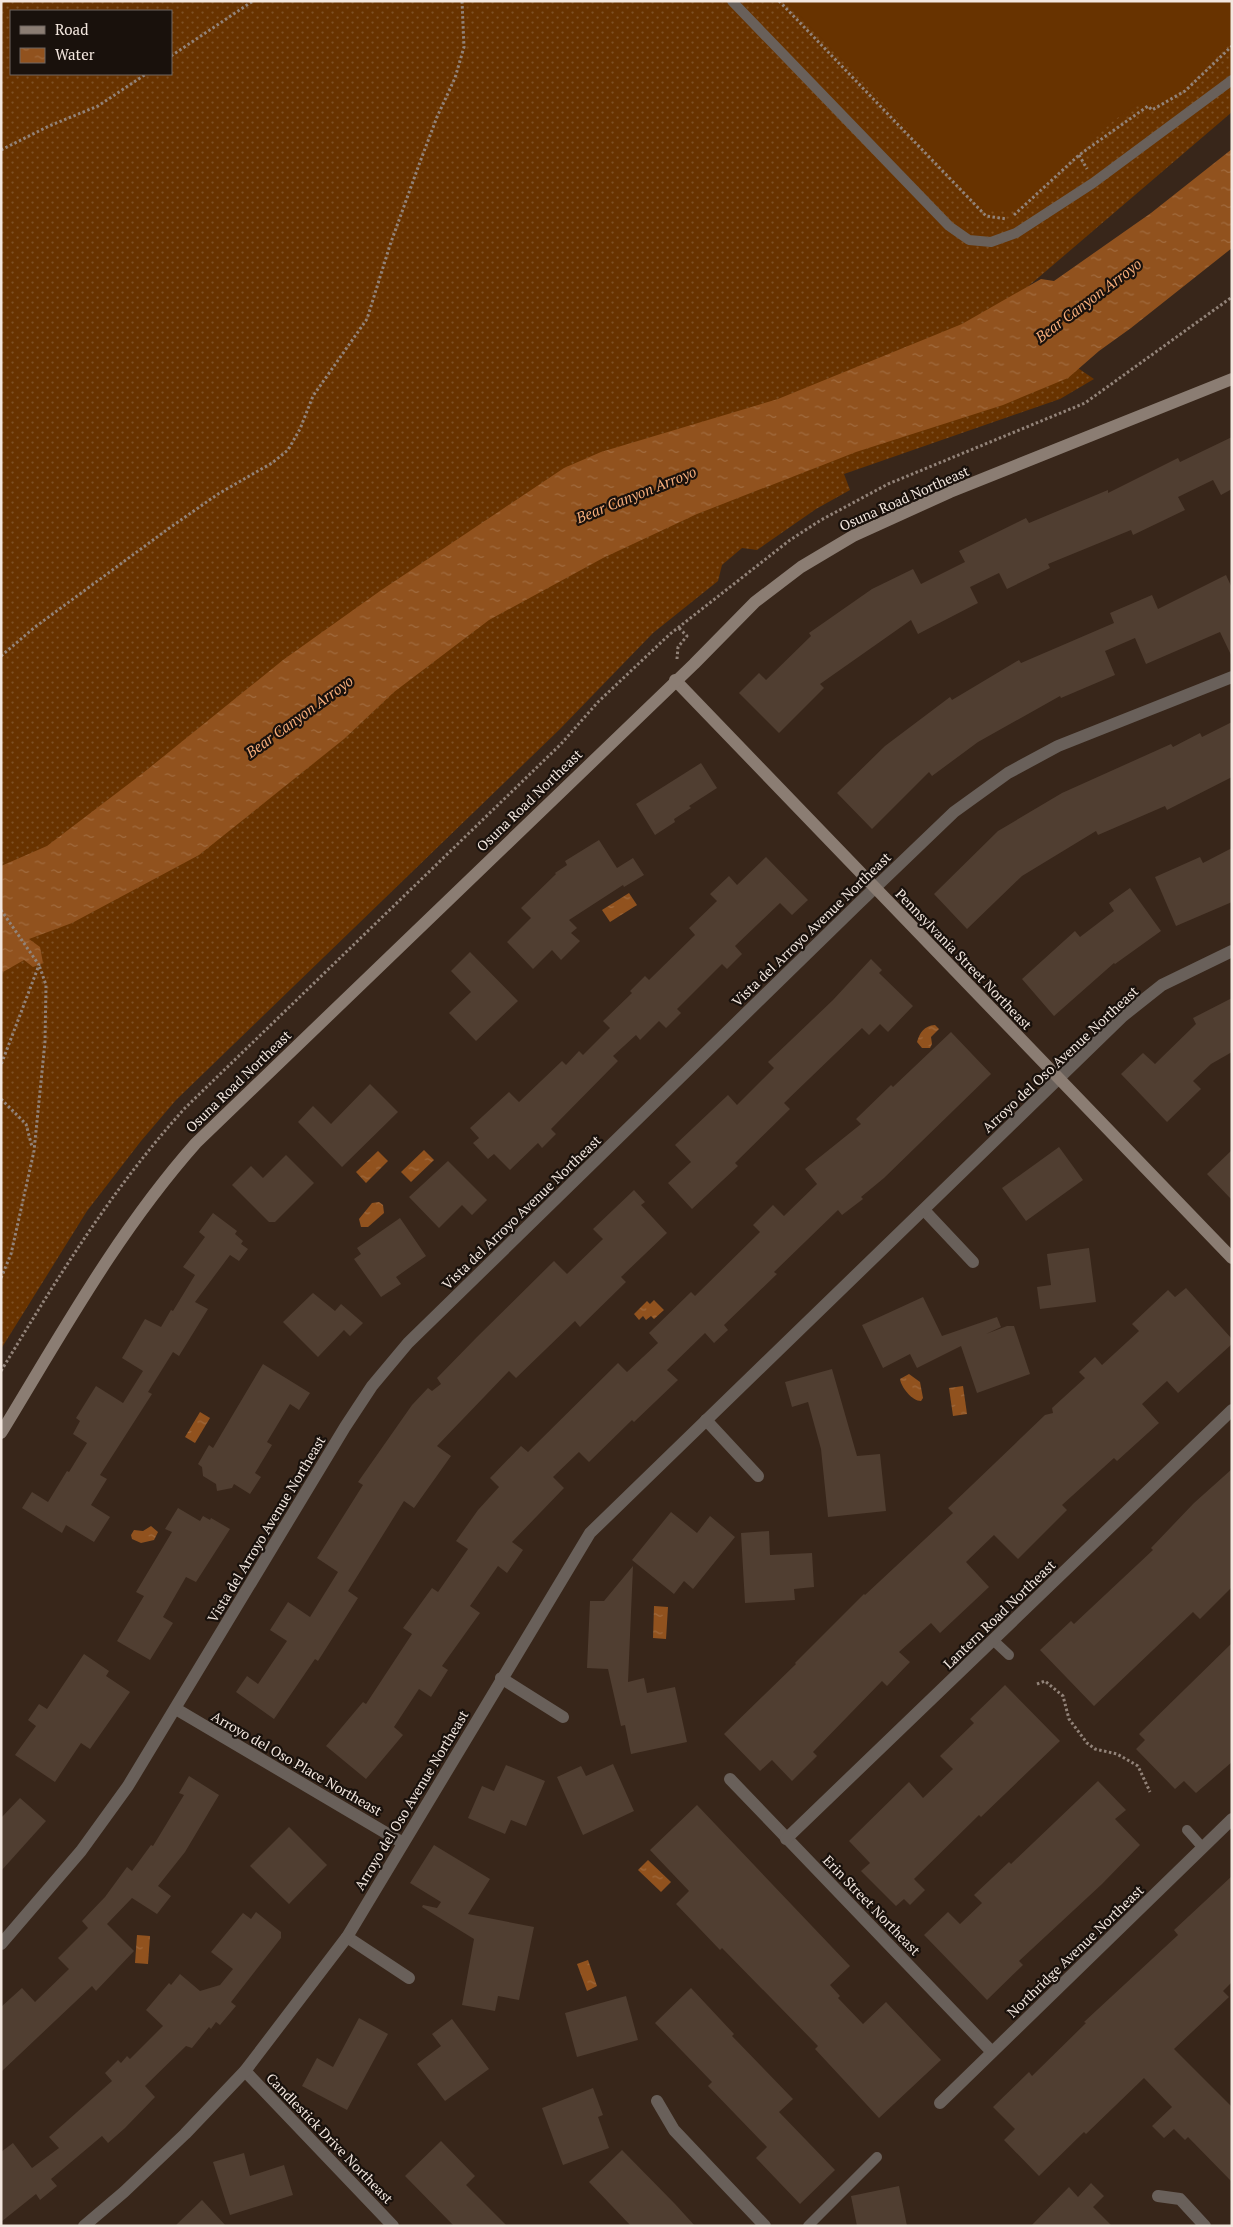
<svg xmlns="http://www.w3.org/2000/svg" width="1233" height="2227" font-family="'PT Serif',serif">
<style>
.grass{fill:url(#grass-dots);fill-rule:evenodd}
.pitch{fill:#683300}
.water{fill:url(#water-ripples)}
.building{fill:#503e31}
.lines{fill:none;stroke-linecap:round;stroke-linejoin:round}
.path{stroke:#928379;stroke-width:3;stroke-dasharray:2.5 2.5;stroke-linecap:butt}
.lane{stroke:#69605a;stroke-width:10}
.street{stroke:#69605a;stroke-width:12}
.secondary{stroke:#8b7d73;stroke-width:12}
.labels{text-anchor:middle;dominant-baseline:central;stroke-width:4.5;stroke-linejoin:round;paint-order:stroke}
.street-label{font-size:14px;fill:#f3e7df;stroke:#19110c}
.water-label{font-size:15px;font-style:italic;fill:#f7ae7b;stroke:#19110c}
</style>
<defs>
<pattern id="grass-dots" width="8" height="8" patternUnits="userSpaceOnUse" patternTransform="scale(1.25)"><rect width="8" height="8" fill="#683300"/><path d="M2 2h.1M6 6h.1" fill="none" stroke="#7e5125" stroke-width="1.8" stroke-linecap="round"/></pattern>
<pattern id="water-ripples" width="26" height="14" patternUnits="userSpaceOnUse" patternTransform="scale(1.25)"><rect width="26" height="14" fill="#91521e"/><path d="M2 4q2-2 4 0t4 0M15 11q2-2 4 0t4 0" fill="none" stroke="#a16b3e"/></pattern>
</defs>
<rect width="100%" height="100%" fill="#38261a"/>
<path class="grass" d="M1,1H1232V112L997,313L1094,379L1060,399L844,474L850,490L816,509L757,550L742,548L722,565L718,581L653,633L559,730L176,1100L141,1141L87,1211L1,1349ZM11,11H171V74H11Z"/>
<polygon class="pitch" points="786,1 1232,1 1232,42 1182,91 1162,103 1137,104 1113,121 1015,211 985,210"/>
<g class="water">
<polygon points="1232,149 1232,248 1131,328 1099,351 1068,378 1003,405 856,452 697,514 603,558 489,620 394,692 344,739 199,855 72,923 29,939 40,947 43,963 33,967 24,960 3,972 1,970 1,866 47,846 143,773 283,660 380,591 564,468 601,452 778,399 962,324 1041,279 1054,281 1151,213"/>
<polygon points="629,893 637,905 610,922 602,910"/>
<path d="M935,1025L939,1029L931,1037L932,1044L930,1048H922L917,1042C920,1032 924,1026 935,1025Z"/>
<polygon points="424,1150 434,1160 411,1182 401,1172"/>
<polygon points="378,1151 388,1161 366,1183 356,1172"/>
<polygon points="379,1202 383,1205 384,1213 368,1227 361,1227 359,1219 372,1203"/>
<polygon points="654,1300 664,1310 654,1319 651,1316 646,1320 643,1316 639,1320 634,1314 647,1301 650,1304"/>
<path d="M909,1374L920,1382L923,1398L921,1401C912,1401 901,1387 900,1379Z"/>
<polygon points="963,1386 967,1414 953,1416 949,1388"/>
<polygon points="200,1412 210,1418 195,1443 185,1437"/>
<polygon points="151,1526 158,1532 154,1540 141,1543 132,1539 131,1535 134,1530 143,1531"/>
<polygon points="654,1606 668,1607 666,1639 653,1638"/>
<polygon points="648,1860 671,1882 661,1892 638,1870"/>
<polygon points="137,1935 150,1936 148,1964 135,1963"/>
<polygon points="588,1960 597,1986 587,1991 577,1964"/>
</g>
<g class="building">
<polygon points="1232,437 1232,489 1221,495 1213,480 1178,497 1185,510 1133,535 1131,530 1048,564 1050,568 1007,589 999,573 970,587 978,603 918,634 911,620 820,684 824,688 779,733 739,693 759,673 766,680 811,636 809,633 872,589 913,569 921,584 965,562 959,551 1026,518 1029,523 1108,490 1108,493 1178,458 1180,462"/>
<polygon points="1226,575 1232,588 1232,657 1220,632 1146,664 1135,638 1105,651 1115,675 1061,698 1060,696 978,742 932,776 929,772 872,829 837,793 885,746 950,697 952,700 1019,660 1021,663 1114,623 1110,613 1152,595 1158,609"/>
<polygon points="1232,722 1232,777 1167,810 1165,806 1098,835 1096,831 1022,876 967,929 934,894 998,831 1062,793 1171,744 1173,747 1200,733 1202,737"/>
<polygon points="701,763 717,788 689,806 691,808 674,819 675,822 655,835 636,804"/>
<polygon points="599,840 617,868 633,858 644,875 624,887 623,885 569,920 577,928 571,933 580,941 561,960 552,950 533,969 507,942 531,918 521,908 556,874 555,873 567,865 565,861"/>
<polygon points="1232,848 1232,902 1176,926 1155,877 1200,857 1203,863"/>
<polygon points="766,857 808,900 792,915 780,903 735,946 742,954 727,969 722,964 677,1009 681,1013 666,1028 659,1021 640,1040 636,1035 613,1056 618,1061 551,1129 556,1134 542,1148 538,1143 510,1170 494,1154 488,1159 473,1143 479,1138 470,1128 509,1092 519,1102 562,1061 566,1065 579,1051 583,1055 610,1028 603,1021 632,993 630,991 645,976 649,980 695,935 689,928 717,901 710,894 729,876 737,885"/>
<polygon points="1130,888 1161,931 1115,964 1114,963 1054,1016 1022,979 1075,931 1080,937 1114,911 1109,903"/>
<polygon points="470,952 518,1001 476,1041 449,1013 471,992 451,971"/>
<polygon points="871,959 882,970 879,973 913,1006 888,1032 880,1024 869,1035 862,1028 784,1103 790,1109 735,1163 738,1166 692,1209 668,1183 691,1162 675,1145 728,1095 737,1105 774,1068 768,1062 833,1000"/>
<polygon points="1232,998 1232,1052 1211,1064 1193,1081 1201,1089 1167,1122 1121,1074 1143,1053 1155,1064 1196,1024 1193,1018"/>
<polygon points="951,1032 991,1074 884,1178 861,1197 863,1199 842,1215 838,1210 774,1272 777,1274 724,1325 728,1330 714,1343 705,1333 667,1370 678,1380 634,1422 632,1420 589,1462 579,1452 553,1477 564,1488 512,1542 523,1550 507,1573 498,1566 470,1606 480,1613 442,1666 448,1670 431,1697 419,1689 394,1727 403,1735 366,1779 326,1746 363,1702 366,1704 412,1634 403,1628 432,1588 438,1592 468,1549 456,1541 478,1510 499,1487 490,1478 521,1446 528,1452 618,1363 627,1372 658,1343 649,1333 691,1292 695,1296 760,1232 753,1225 773,1205 784,1216 817,1184 805,1169 861,1124 856,1119 891,1085 893,1087"/>
<polygon points="370,1084 398,1112 342,1167 298,1122 313,1106 331,1124"/>
<polygon points="1059,1147 1083,1180 1026,1221 1002,1188"/>
<polygon points="1232,1150 1232,1200 1207,1174"/>
<polygon points="286,1155 314,1183 275,1222 269,1222 232,1185 251,1166 263,1178"/>
<polygon points="448,1161 487,1200 472,1215 462,1205 439,1228 409,1197"/>
<polygon points="634,1190 645,1202 641,1205 667,1233 621,1277 626,1282 580,1327 575,1321 516,1378 509,1371 437,1446 451,1456 414,1508 404,1501 348,1591 358,1598 318,1661 315,1659 274,1719 236,1692 247,1676 258,1684 287,1641 270,1630 288,1602 310,1617 338,1572 317,1558 363,1485 358,1482 412,1405 428,1388 432,1391 441,1384 437,1378 477,1337 554,1261 567,1274 603,1239 593,1229"/>
<polygon points="213,1213 237,1231 235,1234 243,1241 241,1244 248,1249 239,1261 230,1255 195,1302 208,1309 179,1356 173,1352 148,1392 152,1394 100,1475 107,1479 91,1505 110,1517 94,1542 66,1525 62,1533 22,1508 32,1492 48,1502 67,1471 69,1472 87,1443 73,1434 80,1421 76,1418 96,1386 123,1403 143,1371 122,1358 145,1319 161,1327 171,1310 173,1311 195,1275 183,1267 205,1237 199,1232"/>
<polygon points="400,1218 426,1256 396,1277 401,1284 381,1297 354,1259 361,1254 357,1248"/>
<polygon points="1089,1248 1096,1302 1040,1309 1037,1287 1051,1285 1047,1254"/>
<polygon points="1186,1288 1232,1339 1232,1344 1178,1393 1167,1381 1142,1404 1159,1423 1117,1461 1114,1458 1062,1505 1067,1510 1018,1559 994,1535 966,1562 989,1587 940,1633 931,1623 899,1652 910,1662 887,1686 882,1681 813,1752 817,1756 792,1781 772,1760 760,1771 724,1734 796,1664 795,1663 864,1594 865,1595 953,1513 948,1508 1045,1415 1053,1413 1052,1408 1085,1378 1079,1372 1095,1357 1102,1365 1139,1331 1132,1324 1168,1290 1175,1297"/>
<polygon points="313,1293 335,1311 341,1304 363,1323 350,1336 344,1330 318,1357 283,1322"/>
<polygon points="923,1297 942,1336 997,1317 1001,1327 986,1334 1007,1326 1014,1326 1030,1374 977,1393 961,1346 917,1368 910,1354 883,1368 862,1325"/>
<polygon points="263,1364 310,1393 299,1410 290,1404 267,1442 272,1445 255,1473 261,1477 250,1494 234,1484 232,1488 217,1491 216,1484 203,1476 202,1467 198,1464 209,1445 213,1448"/>
<polygon points="832,1369 857,1456 880,1454 886,1511 828,1517 821,1449 808,1402 792,1407 785,1382"/>
<polygon points="1232,1469 1232,1587 1200,1619 1193,1612 1094,1706 1040,1650 1071,1621 1074,1624 1153,1550 1151,1548 1194,1503"/>
<polygon points="178,1508 200,1521 203,1516 210,1520 211,1518 230,1529 196,1582 186,1577 163,1617 173,1623 150,1660 117,1641 144,1596 136,1592 172,1532 165,1529"/>
<polygon points="671,1512 697,1533 710,1516 735,1537 693,1589 684,1581 674,1594 632,1560"/>
<polygon points="769,1531 770,1555 812,1553 814,1587 794,1589 795,1600 745,1603 741,1533"/>
<polygon points="633,1566 628,1682 644,1678 647,1693 675,1687 687,1742 631,1754 625,1725 621,1726 608,1669 587,1668 590,1601 604,1601"/>
<polygon points="1232,1643 1232,1762 1196,1793 1184,1781 1175,1789 1136,1749 1145,1740 1139,1734"/>
<polygon points="84,1654 109,1671 106,1676 130,1692 90,1749 81,1743 55,1782 15,1755 36,1726 28,1720 39,1704 47,1709"/>
<polygon points="1005,1685 1060,1741 981,1817 979,1815 914,1879 925,1890 910,1905 904,1899 896,1906 861,1871 870,1863 849,1841 909,1782 923,1798 953,1769 940,1756 974,1723 970,1719"/>
<polygon points="613,1764 634,1811 583,1835 557,1777 581,1766 586,1776"/>
<polygon points="506,1765 545,1781 526,1826 511,1820 505,1834 468,1818 482,1786 494,1791"/>
<polygon points="189,1776 219,1795 185,1852 158,1886 171,1896 157,1914 132,1898 107,1924 134,1951 96,1991 92,1986 1,2072 1,2007 22,1988 35,2002 69,1969 58,1958 88,1928 82,1921 105,1897 127,1867 132,1871 151,1845 153,1846 184,1795 179,1793"/>
<polygon points="1098,1781 1126,1810 1115,1819 1140,1845 1102,1884 1019,1961 1023,1965 987,2000 924,1935 948,1912 960,1924 982,1903 974,1895 1009,1862 1011,1864"/>
<polygon points="20,1798 46,1821 1,1871 1,1818"/>
<polygon points="697,1805 850,1966 830,1985 840,1996 838,1998 863,2024 886,2002 941,2060 879,2118 815,2049 818,2046 722,1948 720,1950 676,1904 689,1891 650,1850"/>
<polygon points="289,1827 327,1865 289,1904 250,1866"/>
<polygon points="434,1845 490,1879 468,1914 534,1927 519,2000 498,1996 495,2011 462,2005 474,1939 422,1907 423,1905 437,1908 441,1902 410,1883"/>
<polygon points="1232,1876 1232,1982 1223,1991 1229,1997 1174,2049 1232,2107 1232,2182 1188,2137 1185,2140 1174,2129 1164,2138 1152,2126 1172,2107 1144,2078 1086,2134 1084,2132 1039,2176 1004,2140 1015,2129 993,2107 1029,2072 1032,2076 1086,2023 1084,2022 1178,1935 1174,1930"/>
<polygon points="256,1912 281,1932 281,1938 231,2002 236,2006 220,2025 216,2022 211,2029 209,2027 192,2048 186,2046 145,2086 155,2097 125,2128 108,2143 102,2136 51,2179 57,2186 40,2200 36,2194 1,2222 1,2152 13,2143 32,2168 59,2148 49,2137 112,2081 105,2073 118,2060 121,2063 127,2056 130,2059 163,2026 146,2010 169,1983 171,1985 180,1974 200,1991 220,1985 233,1969 211,1952 243,1913 251,1919"/>
<polygon points="691,1988 734,2034 732,2036 793,2099 779,2112 835,2170 800,2204 756,2158 767,2147 708,2086 712,2082 655,2023"/>
<polygon points="626,1996 638,2040 577,2057 565,2013"/>
<polygon points="359,2018 388,2034 347,2110 302,2086 317,2058 333,2067"/>
<polygon points="452,2019 489,2069 445,2101 417,2064 441,2046 432,2034"/>
<polygon points="593,2088 603,2115 598,2117 609,2148 563,2165 542,2108"/>
<polygon points="441,2141 475,2176 466,2185 507,2226 454,2226 405,2176"/>
<polygon points="622,2150 675,2204 695,2226 631,2226 589,2182"/>
<polygon points="244,2153 250,2176 284,2165 293,2195 230,2215 213,2162"/>
<polygon points="1091,2183 1104,2196 1093,2207 1112,2226 1031,2226 1069,2187 1078,2197"/>
<polygon points="899,2186 907,2226 857,2226 851,2196"/>
<polygon points="202,2200 226,2226 175,2226"/>
</g>
<g class="lines">
<g class="path">
<polyline points="779,1 986,216 1007,219"/>
<polyline points="171,56 253,1"/>
<polyline points="1,150 49,126 98,106 146,74"/>
<polyline points="1079,155 1087,169"/>
<polyline points="1014,215 1079,155 1148,106 1152,110 1185,91 1232,46"/>
<polyline points="1,656 35,627 168,529 218,494 272,463 288,450 300,429 313,396 367,319 390,245 420,162 437,117 455,78 464,47 462,1"/>
<polyline points="677,659 678,647 687,636 678,627"/>
<polyline points="1,910 39,965 1,1065"/>
<polyline points="1,1099 26,1124 32,1147"/>
<polyline points="1,1278 11,1254 34,1151 45,1042 46,985 39,965"/>
<path d="M1,1371C58,1277 111,1190 185,1108L561,744L598,702L670,634L790,540L821,520L888,484L1085,403L1232,297"/>
<polyline points="1037,1684 1045,1681 1063,1696 1069,1719 1087,1743 1095,1749 1117,1754 1138,1766 1150,1792"/>
</g>
<g class="lane">
<polyline points="732,1 949,226 969,240 991,242 1016,233 1093,183 1232,80"/>
<polyline points="993,1640 1009,1655"/>
<polyline points="1187,1830 1203,1848"/>
<polyline points="808,2226 877,2157"/>
</g>
<g class="street">
<polyline points="924,1210 973,1262"/>
<polyline points="706,1420 758,1476"/>
<polyline points="501,1678 563,1717"/>
<polyline points="176,1709 403,1843"/>
<polyline points="730,1779 992,2052"/>
<polyline points="786,1839 1232,1410"/>
<polyline points="347,1937 409,1978"/>
<polyline points="1,1944 81,1851 128,1786 345,1427 372,1386 408,1343 857,905 954,812 1008,773 1058,746 1232,677"/>
<polyline points="245,2071 393,2226"/>
<polyline points="657,2101 674,2130 765,2226"/>
<polyline points="940,2103 1232,1819"/>
<polyline points="1158,2196 1180,2199 1205,2226"/>
<polyline points="84,2226 124,2192 185,2134 245,2071 347,1937 590,1533 1123,1016 1162,985 1232,951"/>
</g>
<g class="secondary">
<polyline points="675,680 1232,1258"/>
<path d="M1,1433C62,1333 118,1231 196,1143L694,664L755,602L801,567L853,536L950,492L1232,379"/>
</g>
</g>
<g class="labels">
<g class="street-label">
<text transform="translate(904 498) rotate(-24)">Osuna Road Northeast</text>
<text transform="translate(529 800) rotate(-44)">Osuna Road Northeast</text>
<text transform="translate(811 929) rotate(-44)">Vista del Arroyo Avenue Northeast</text>
<text transform="translate(964 959) rotate(46)">Pennsylvania Street Northeast</text>
<text transform="translate(1060 1059) rotate(-43)">Arroyo del Oso Avenue Northeast</text>
<text transform="translate(238 1081) rotate(-44)">Osuna Road Northeast</text>
<text transform="translate(521 1212) rotate(-44)">Vista del Arroyo Avenue Northeast</text>
<text transform="translate(266 1529) rotate(-59)">Vista del Arroyo Avenue Northeast</text>
<text transform="translate(999 1614) rotate(-44)">Lantern Road Northeast</text>
<text transform="translate(297 1763) rotate(30)">Arroyo del Oso Place Northeast</text>
<text transform="translate(411 1800) rotate(-59)">Arroyo del Oso Avenue Northeast</text>
<text transform="translate(872 1905) rotate(46)">Erin Street Northeast</text>
<text transform="translate(1075 1951) rotate(-44)">Northridge Avenue Northeast</text>
<text transform="translate(330 2138) rotate(46)">Candlestick Drive Northeast</text>
</g>
<g class="water-label">
<text transform="translate(1088 300) rotate(-37)">Bear Canyon Arroyo</text>
<text transform="translate(636 494) rotate(-22)">Bear Canyon Arroyo</text>
<text transform="translate(299 716) rotate(-36)">Bear Canyon Arroyo</text>
</g>
</g>
<rect width="1233" height="2227" fill="none" stroke="#f3e7df" stroke-width="5"/>
<rect x="10" y="10" width="162" height="65" fill="#19110c" stroke="#706760"/>
<rect x="20" y="26" width="25" height="8" fill="#8b7d73" stroke="#706760"/>
<text x="55" y="35" font-size="15" fill="#f3e7df">Road</text>
<rect x="20" y="48" width="25" height="15" fill="url(#water-ripples)" stroke="#706760"/>
<text x="55" y="60" font-size="15" fill="#f3e7df">Water</text>
</svg>
